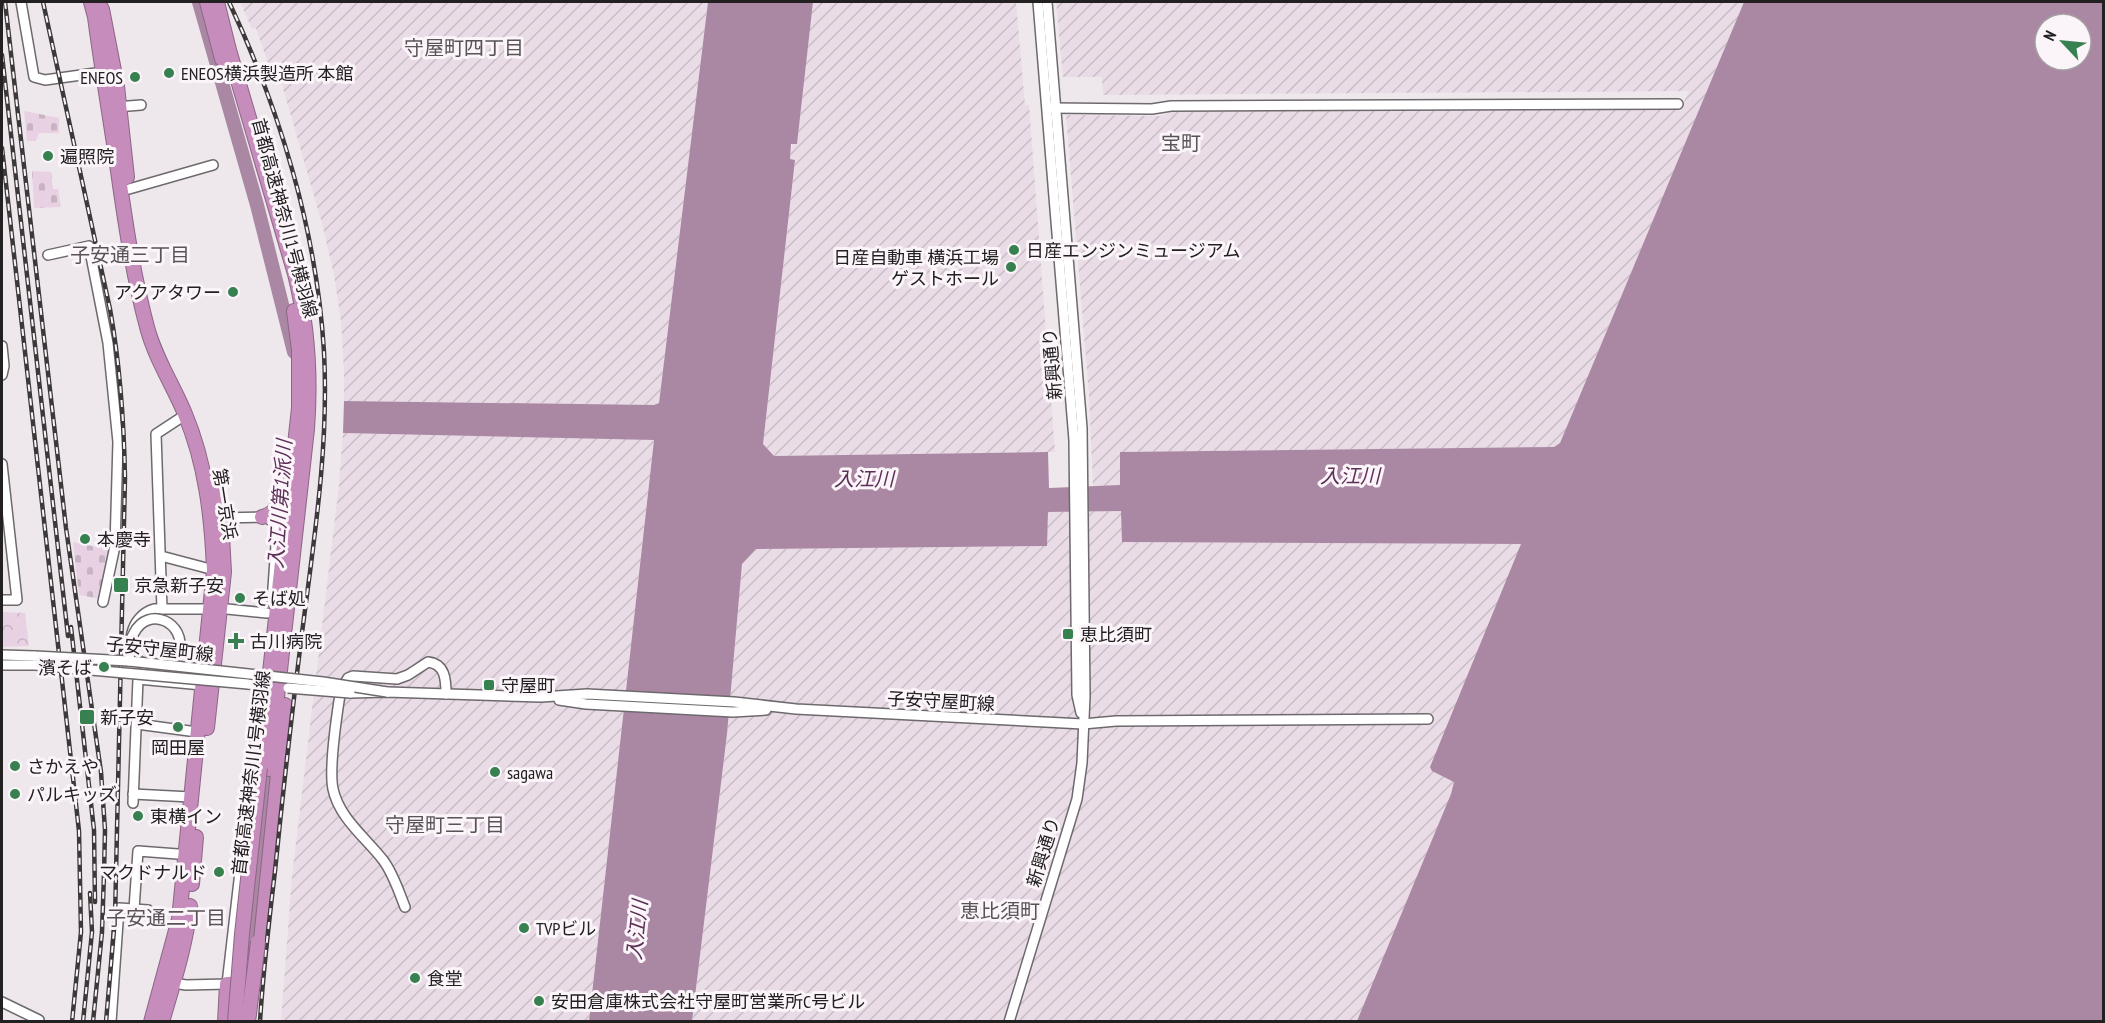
<svg xmlns="http://www.w3.org/2000/svg" width="2105" height="1023" font-family="'PT Sans Narrow','Noto Sans JP',sans-serif">
<style>
.industrial{fill:url(#industrial-furrows)}
.cemetery{fill:url(#cemetery-stones)}
.park{fill:url(#park-crowns)}
.water{fill:#aa88a4;fill-rule:evenodd}
.lines{fill:none;stroke-linecap:round;stroke-linejoin:round}
.river{stroke:#aa88a4;stroke-width:14}
.minor-casing{stroke:#6e696d;stroke-width:12}
.highway-casing{stroke:#8c6686;stroke-width:16}
.minor{stroke:#fff;stroke-width:9}
.highway{stroke:#c58cbc;stroke-width:14}
.rail-casing{stroke:#3c393a;stroke-width:4.5}
.rail{stroke:#fbf5fa;stroke-width:2;stroke-dasharray:7;stroke-linecap:butt}
.minor-bridge-casing{stroke:#6e696d;stroke-width:12;stroke-linecap:butt}
.highway-bridge-casing{stroke:#8c6686;stroke-width:16;stroke-linecap:butt}
.minor-bridge{stroke:#fff;stroke-width:9}
.highway-bridge{stroke:#c58cbc;stroke-width:14}
.poi-dot{fill:#36814f;stroke:#fbf5fa;stroke-width:2}
.labels{text-anchor:middle;dominant-baseline:central;stroke-width:6;stroke-linejoin:round;paint-order:stroke}
.poi-label{font-size:18px;fill:#222021;stroke:#fbf5fa;text-anchor:start}
.street-label{font-size:18px;fill:#222021;stroke:#fbf5fa}
.neighbourhood-label{font-size:20px;fill:#585357;stroke:#fbf5fa}
.water-label{font-size:20px;font-style:italic;fill:#5d2f57;stroke:#fbf5fa}
</style>
<defs>
<pattern id="industrial-furrows" width="10" height="10" patternUnits="userSpaceOnUse" patternTransform="scale(1.5)"><rect width="10" height="10" fill="#e9dce6"/><path d="M-1 1l2-2M0 10L10 0M9 11l2-2" fill="none" stroke="#c8bcc5"/></pattern>
<pattern id="cemetery-stones" width="16" height="16" patternUnits="userSpaceOnUse" patternTransform="scale(1.5)"><rect width="16" height="16" fill="#e9d1e4"/><path d="M2 7V4a2 2 0 0 1 4 0v3zM10 15v-3a2 2 0 0 1 4 0v3z" fill="#c8b3c3"/></pattern>
<pattern id="park-crowns" width="20" height="18" patternUnits="userSpaceOnUse" patternTransform="scale(1.5)"><rect width="20" height="18" fill="#e9d1e4"/><path d="M2 6a3 3 0 1 1 6 0M12 15a3 3 0 1 1 6 0" fill="none" stroke="#c8b3c3"/></pattern>
</defs>
<rect width="100%" height="100%" fill="#eee8ec"/>
<g class="industrial">
<polygon points="240,2 708,2 659,403 654,405 344,401 344,371 341,321 334,275 323,227 276,64 269,66 256,28 252,29"/>
<polygon points="813,2 1016,2 1025,105 1029,105 1055,452 773,456 763,444 795,160 790,159 792,144 797,144"/>
<polygon points="1056,2 1744,2 1560,443 1554,447 1120,452 1120,485 1093,487 1089,396 1066,115 1161,116 1172,111 1681,108 1689,91 1103,95 1102,77 1063,77"/>
<polygon points="343,433 654,439 589,1021 281,1022 292,876 339,485"/>
<polygon points="1122,511 1122,542 1521,544 1459,782 1358,1021 692,1022 727,734 742,564 756,549 1046,546 1048,512"/>
</g>
<g class="cemetery">
<polygon points="24,111 59,118 59,133 39,133 36,141 27,141"/>
<polygon points="32,171 51,172 53,189 58,189 61,207 34,208"/>
<polygon points="73,542 110,550 101,599 79,595"/>
</g>
<polygon class="park" points="2,612 25,613 29,646 2,647"/>
<path class="water" d="M708,2H813L797,144H791L790,159L795,160L763,444L774,456L1048,452L1049,488L1120,485V452L1554,447L1560,443L1744,2H2103V1021H1357L1451,794L1454,782L1432,771L1430,767L1521,544L1122,542L1121,511L1048,512L1047,546L756,549L742,564L727,734L692,1021H589L654,440L343,433L344,401L654,405L659,403ZM2045,24H2081V60H2045Z"/>
<g class="lines">
<g class="river">
<polyline points="199,2 257,205 294,352"/>
<polyline points="253,954 273,758"/>
</g>
<g class="minor-casing">
<g id="minor">
<polyline points="21,2 34,77 45,80 103,72"/>
<polyline points="1038,2 1074,440 1077,695 1081,713"/>
<polyline points="116,107 141,105"/>
<polyline points="1050,108 1152,109 1171,106 1678,104"/>
<polyline points="129,189 213,165"/>
<polyline points="48,255 89,246 108,343 118,442 115,546 103,602"/>
<polyline points="2,346 4,366 2,375"/>
<polyline points="2,464 17,600 2,600"/>
<path d="M217,518L262,517C270,518 274,522 277,531L272,602"/>
<polyline points="161,556 214,570"/>
<polyline points="162,609 156,434 185,415"/>
<polyline points="2,655 35,656"/>
<polyline points="2,665 35,665"/>
<path d="M144,665C122,650 130,616 154,609H227L267,613"/>
<polyline points="248,684 272,686"/>
<polyline points="350,693 387,692 541,697 587,694 734,702 796,709 1083,724 1116,721 1428,719"/>
<polyline points="559,700 586,704 733,712 766,710"/>
<polyline points="137,724 197,732"/>
<polyline points="133,794 191,797"/>
<polyline points="133,803 138,679 202,685"/>
<path d="M405,907C399,892 393,873 383,860C366,838 339,818 333,789C329,770 336,721 339,701L341,690L348,678L353,676L397,679L408,675L428,662C445,664 446,679 446,694"/>
<polyline points="134,909 138,851 191,855"/>
<polyline points="168,982 186,985 227,984 256,734"/>
<polyline points="2,1002 39,1020 39,1022"/>
<polyline points="111,1022 119,908 148,910"/>
<polyline points="1009,1022 1077,799 1082,763 1085,696 1082,428 1047,2"/>
</g>
</g>
<g class="highway-casing">
<g id="highway">
<path d="M91,2L95,17C101,63 109,110 116,157C124,214 132,271 147,327C155,358 173,385 185,414C206,464 212,518 214,570L179,919L151,1022"/>
<polyline points="207,2 222,59"/>
<path d="M217,2L229,50L295,274C308,326 311,376 307,429L269,769"/>
<polyline points="102,9 117,86 127,177"/>
<path d="M262,517C274,514 278,507 281,496"/>
<polyline points="207,728 224,572 221,517 216,491"/>
<polyline points="260,763 299,408 299,350 294,311"/>
<polyline points="192,884 196,837"/>
<path d="M162,1022C173,984 186,945 190,906"/>
<polyline points="225,1022 227,984 248,983 256,975 258,969 285,705"/>
</g>
</g>
<use href="#minor" class="minor"/>
<use href="#highway" class="highway"/>
<g class="rail-casing">
<g id="rail">
<polyline points="5,2 66,528 101,772 105,830 104,874 102,932 93,1022"/>
<path d="M43,2L110,309C120,365 124,421 125,478L115,918L106,1022"/>
<path d="M229,2C280,110 317,232 324,352C329,447 314,539 302,633C292,712 283,791 275,871C269,921 263,971 260,1022"/>
<polyline points="2,55 68,636"/>
<polyline points="2,148 79,831 81,932 72,1022"/>
<polyline points="71,627 94,830 95,902"/>
<polyline points="83,1022 92,932 90,893"/>
</g>
</g>
<use href="#rail" class="rail"/>
<g class="minor-bridge-casing">
<g id="minor-bridge">
<polyline points="35,656 129,661 323,682 387,692"/>
<path d="M129,661C130,652 129,641 134,633C148,605 187,622 179,653"/>
<polyline points="35,665 248,684"/>
<polyline points="288,688 350,693"/>
</g>
</g>
<g class="highway-bridge-casing">
<g id="highway-bridge">
<polyline points="235,1022 242,934 260,768"/>
<polyline points="248,1022 258,942"/>
</g>
</g>
<use href="#minor-bridge" class="minor-bridge"/>
<use href="#highway-bridge" class="highway-bridge"/>
</g>
<g class="poi-dot">
<circle cx="169" cy="73" r="6"/>
<circle cx="135" cy="77" r="6"/>
<circle cx="48" cy="156" r="6"/>
<circle cx="1014" cy="250" r="6"/>
<circle cx="1011" cy="267" r="6"/>
<circle cx="233" cy="292" r="6"/>
<circle cx="85" cy="539" r="6"/>
<rect x="113" y="577" width="16" height="16" rx="3"/>
<circle cx="240" cy="598" r="6"/>
<rect x="1062" y="628" width="12" height="12" rx="3"/>
<path d="M233 632h6v6h6v6h-6v6h-6v-6h-6v-6h6z"/>
<circle cx="104" cy="667" r="6"/>
<rect x="483" y="679" width="12" height="12" rx="3"/>
<rect x="79" y="709" width="16" height="16" rx="3"/>
<circle cx="178" cy="727" r="6"/>
<circle cx="15" cy="766" r="6"/>
<circle cx="495" cy="772" r="6"/>
<circle cx="15" cy="794" r="6"/>
<circle cx="138" cy="816" r="6"/>
<circle cx="219" cy="872" r="6"/>
<circle cx="524" cy="928" r="6"/>
<circle cx="415" cy="978" r="6"/>
<circle cx="539" cy="1001" r="6"/>
</g>
<g class="labels">
<g class="poi-label">
<text x="181" y="73">ENEOS横浜製造所 本館</text>
<text x="123" y="77" text-anchor="end">ENEOS</text>
<text x="60" y="156">遍照院</text>
<text x="1026" y="250">日産エンジンミュージアム</text>
<text x="999" y="257" text-anchor="end">日産自動車 横浜工場<tspan x="999" dy="21">ゲストホール</tspan></text>
<text x="221" y="292" text-anchor="end">アクアタワー</text>
<text x="97" y="539">本慶寺</text>
<text x="134" y="585">京急新子安</text>
<text x="252" y="598">そば処</text>
<text x="1080" y="634">恵比須町</text>
<text x="250" y="641">古川病院</text>
<text x="92" y="667" text-anchor="end">濱そば</text>
<text x="501" y="685">守屋町</text>
<text x="100" y="717">新子安</text>
<text x="178" y="747" text-anchor="middle">岡田屋</text>
<text x="27" y="766">さかえや</text>
<text x="507" y="772">sagawa</text>
<text x="27" y="794">パルキッズ</text>
<text x="150" y="816">東横イン</text>
<text x="207" y="872" text-anchor="end">マクドナルド</text>
<text x="536" y="928">TVPビル</text>
<text x="427" y="978">食堂</text>
<text x="551" y="1001">安田倉庫株式会社守屋町営業所C号ビル</text>
</g>
<g class="street-label">
<text transform="translate(285 218) rotate(75)">首都高速神奈川1号横羽線</text>
<text transform="translate(1052 364) rotate(-95)">新興通り</text>
<text transform="translate(225 504) rotate(81)">第一京浜</text>
<text transform="translate(160 649) rotate(6)">子安守屋町線</text>
<text transform="translate(941 701) rotate(3)">子安守屋町線</text>
<text transform="translate(251 773) rotate(-83)">首都高速神奈川1号横羽線</text>
<text transform="translate(1043 852) rotate(-73)">新興通り</text>
</g>
<g class="neighbourhood-label">
<text x="464" y="48">守屋町四丁目</text>
<text x="1181" y="143">宝町</text>
<text x="130" y="255">子安通三丁目</text>
<text x="445" y="825">守屋町三丁目</text>
<text x="1000" y="911">恵比須町</text>
<text x="166" y="918">子安通二丁目</text>
</g>
<g class="water-label">
<text x="1350" y="476">入江川</text>
<text x="864" y="479">入江川</text>
<text transform="translate(280 504) rotate(-86)">入江川第1派川</text>
<text transform="translate(637 930) rotate(-84)">入江川</text>
</g>
</g>
<rect width="2105" height="1023" fill="none" stroke="#222021" stroke-width="6"/>
<g transform="translate(2063 42) rotate(296)"><circle r="28" fill="#fbf5fa" stroke="#a4a0a3" stroke-width="1.5"/>
<path d="M0-4.5L10 22L0 15L-10 22Z" fill="#36814f"/>
<text y="-9" font-size="16" font-weight="bold" text-anchor="middle" fill="#222021">N</text>
</g>
</svg>
